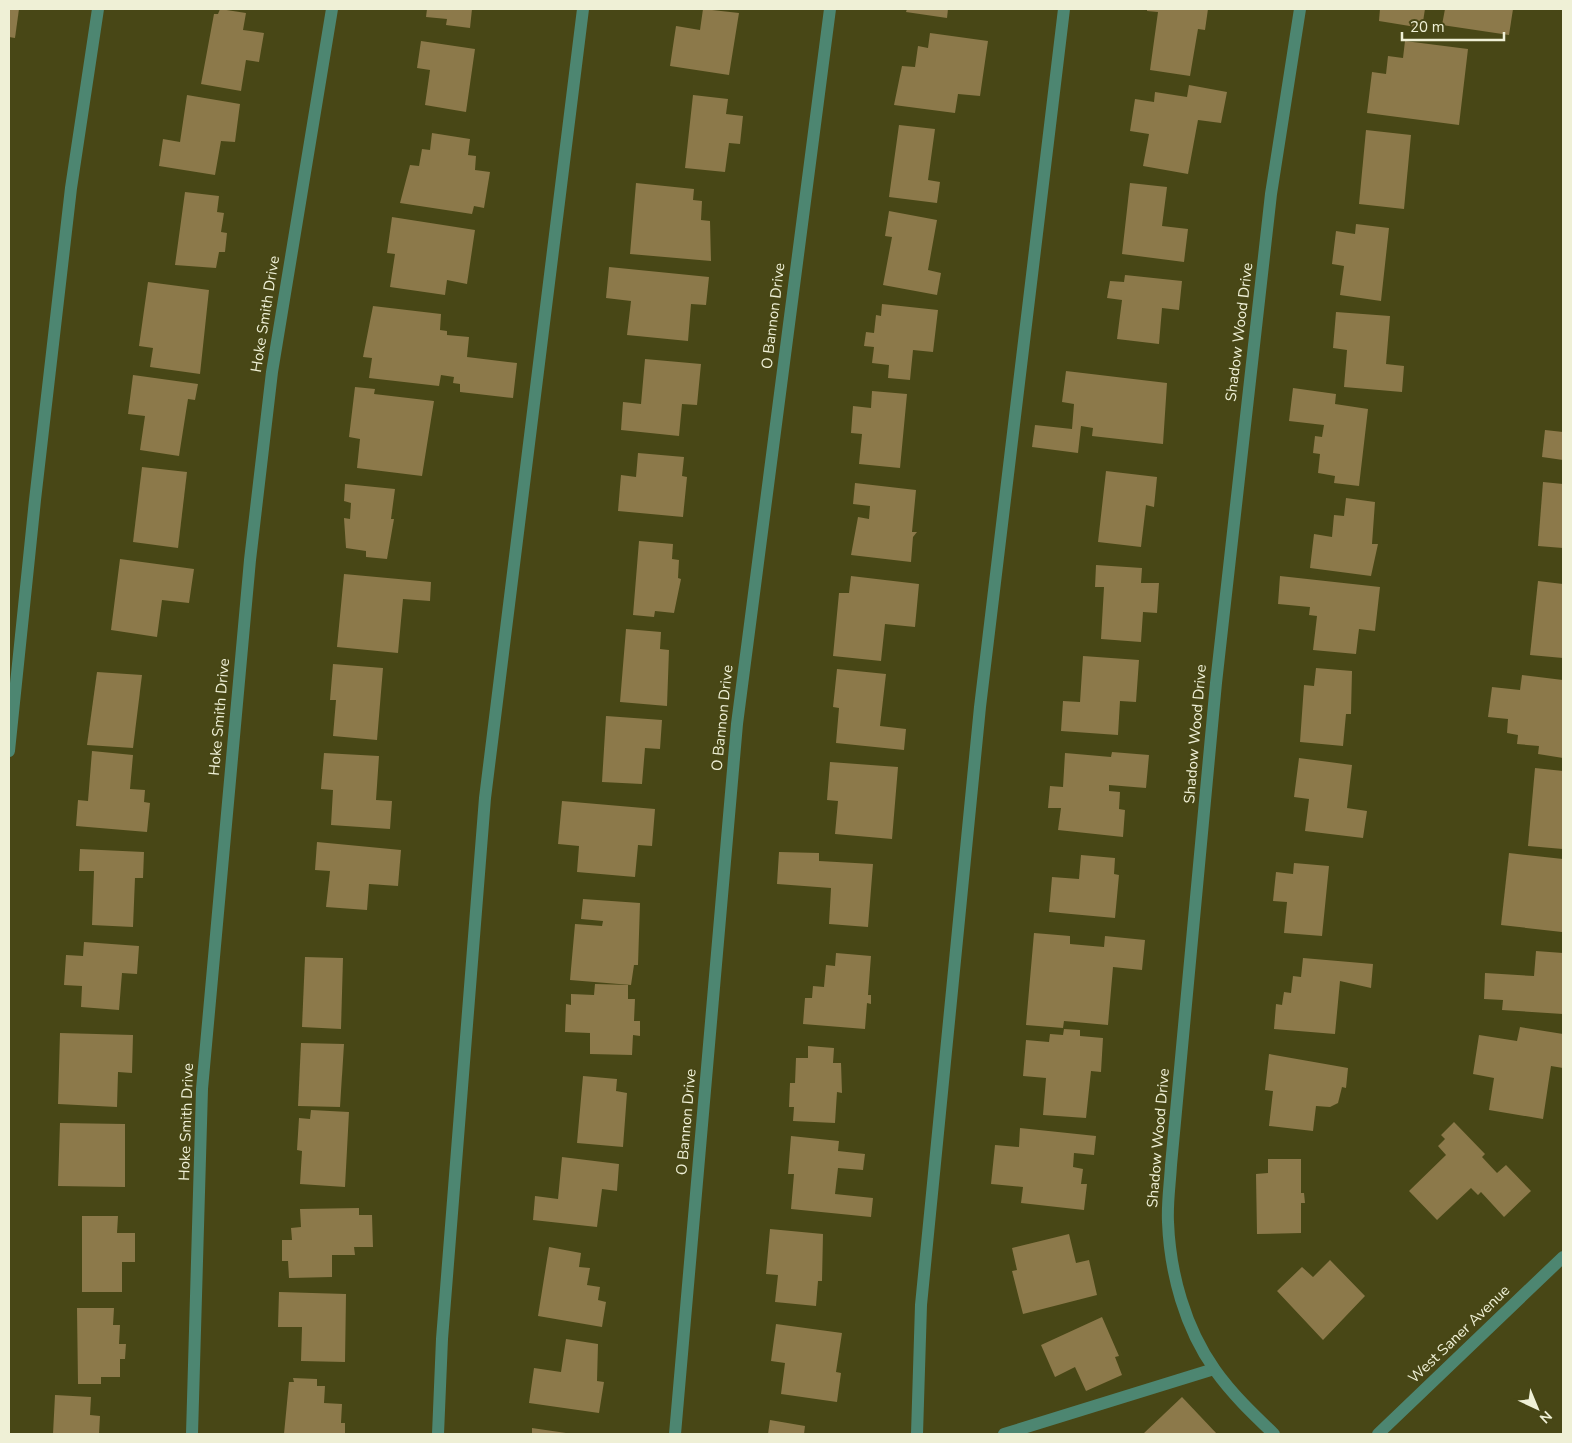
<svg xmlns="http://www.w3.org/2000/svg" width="1572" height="1443" font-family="'Nunito Sans',sans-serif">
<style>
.building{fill:#8c794a}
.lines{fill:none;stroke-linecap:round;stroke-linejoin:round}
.minor{stroke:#4d8671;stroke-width:12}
.labels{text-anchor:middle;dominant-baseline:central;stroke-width:4;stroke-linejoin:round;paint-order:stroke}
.street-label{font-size:15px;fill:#eff0d6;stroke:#484716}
</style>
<rect width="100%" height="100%" fill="#484716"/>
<g class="building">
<polygon points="9,9 19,9 15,38 9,37"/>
<polygon points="220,9 246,13 243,30 264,33 259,62 246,60 241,91 201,84 214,14 218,14"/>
<polygon points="427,9 472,9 470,28 446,25 447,19 426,17"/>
<polygon points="703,9 739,13 729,75 670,66 676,26 700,30"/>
<polygon points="907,9 948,9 947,18 906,12"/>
<polygon points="1147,9 1208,9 1205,30 1198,29 1190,76 1150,70 1158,12 1147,11"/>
<polygon points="1380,9 1425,9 1422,28 1379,21"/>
<polygon points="1445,9 1513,9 1509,35 1442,25"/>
<polygon points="930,33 988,41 980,96 958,94 955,113 894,105 902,66 915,67 918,46 928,48"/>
<polygon points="421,41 475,49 466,112 425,105 430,70 417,68"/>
<polygon points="1405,41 1468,49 1459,125 1367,113 1372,72 1386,74 1388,56 1403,58"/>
<polygon points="1189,85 1227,92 1221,123 1198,120 1188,174 1143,166 1149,134 1130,131 1135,99 1154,102 1155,92 1187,97"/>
<polygon points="187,95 240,104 235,142 221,141 215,175 159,166 163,139 180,142"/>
<polygon points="693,95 728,99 726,114 743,116 740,144 729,143 725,172 685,168"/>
<polygon points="899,125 935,129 928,180 940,182 937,203 889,197"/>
<polygon points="1366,130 1411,135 1404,209 1359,204"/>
<polygon points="432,133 470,139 468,155 476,156 475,170 490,172 484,208 474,206 472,214 400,203 410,165 419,166 422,149 430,150"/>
<polygon points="636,183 694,189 693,200 702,201 701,220 710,221 711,261 630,254"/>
<polygon points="1130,183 1167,187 1162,226 1188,229 1184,262 1122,254"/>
<polygon points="185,192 219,196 217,212 224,213 221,232 227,233 225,252 219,252 216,268 175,265"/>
<polygon points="889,211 937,220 928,270 941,273 937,295 883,285 892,237 885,236"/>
<polygon points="392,217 475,230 467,284 447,280 445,295 390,287 395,254 387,253"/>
<polygon points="1356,224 1389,228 1381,301 1340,295 1344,266 1332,264 1336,231 1355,234"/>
<polygon points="609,267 709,277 706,305 691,304 688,341 627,335 631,301 606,298"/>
<polygon points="1125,275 1182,281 1179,310 1162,308 1159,344 1117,339 1122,300 1107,298 1110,281 1124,282"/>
<polygon points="148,282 209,290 200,374 150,367 153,348 139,346"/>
<polygon points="882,304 938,310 933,352 913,350 910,380 888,378 889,365 872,363 874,347 864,346 866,332 874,333 876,315 881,316"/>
<polygon points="373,306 441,314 440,330 447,331 447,335 469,337 467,357 517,363 513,398 460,392 460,384 453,383 454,377 441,375 439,386 369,378 372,358 363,357"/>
<polygon points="1336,312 1390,316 1386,364 1404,366 1402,392 1344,387 1347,350 1333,348"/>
<polygon points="645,359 701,364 697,405 682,404 679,436 621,430 623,402 641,404"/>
<polygon points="1066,371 1167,383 1163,444 1092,436 1093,428 1081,426 1078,453 1032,447 1035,425 1072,429 1074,404 1062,402"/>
<polygon points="133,375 198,384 195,400 188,399 179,456 140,450 145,416 128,414"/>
<polygon points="355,387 375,389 374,394 434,401 422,476 357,468 360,439 349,437"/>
<polygon points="1293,388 1336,394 1335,404 1368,409 1359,486 1334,483 1335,476 1318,473 1320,454 1313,453 1315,436 1322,437 1324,425 1289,421"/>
<polygon points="872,391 907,394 900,468 859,464 862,434 851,433 853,406 871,408"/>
<polygon points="1545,430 1563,432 1563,460 1542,457"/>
<polygon points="638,453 684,457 682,476 687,477 683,517 618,511 621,475 636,477"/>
<polygon points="142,467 187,472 178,548 133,542"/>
<polygon points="1106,471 1157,477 1154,507 1146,505 1141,547 1098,542"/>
<polygon points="1543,482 1563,484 1563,548 1538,546"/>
<polygon points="855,483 916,490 912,532 917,532 913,537 911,562 851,555 858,517 869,519 870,506 853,504"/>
<polygon points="345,484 395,489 391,519 394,519 387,559 366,557 366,551 346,548 344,518 350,519 351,503 344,501"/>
<polygon points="1346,498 1375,502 1372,544 1378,544 1371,576 1310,568 1314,534 1332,537 1334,515 1344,516"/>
<polygon points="639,541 673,544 672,559 679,560 678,578 681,579 674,613 655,611 654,617 633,615"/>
<polygon points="120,559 194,569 189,603 162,600 157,637 111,630"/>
<polygon points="1096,565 1142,568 1141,583 1159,583 1157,613 1143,612 1141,642 1101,639 1104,587 1095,587"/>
<polygon points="344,574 431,582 430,601 403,599 398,653 337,647"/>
<polygon points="851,576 919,584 915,627 885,624 881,661 833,656 839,593 849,593"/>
<polygon points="1280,576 1380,587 1375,631 1359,629 1356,654 1313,650 1317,616 1309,615 1310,607 1278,604"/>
<polygon points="1538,581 1563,584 1563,658 1530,655"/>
<polygon points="626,629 661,632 660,649 669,650 667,706 620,702"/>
<polygon points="1083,656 1139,660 1136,702 1120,701 1118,735 1061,731 1063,701 1080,702"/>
<polygon points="333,664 383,668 377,740 333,736 336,700 330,700"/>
<polygon points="1316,668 1352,671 1351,714 1346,714 1343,746 1300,742 1304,685 1314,686"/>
<polygon points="837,669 886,674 880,726 906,729 904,750 836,743 839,708 833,707"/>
<polygon points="97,672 142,675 133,748 87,745"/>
<polygon points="1522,675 1563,680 1563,758 1538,754 1539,746 1517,744 1518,735 1507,733 1508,719 1488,717 1492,687 1520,690"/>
<polygon points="606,716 662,720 660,749 645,748 642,784 602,782"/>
<polygon points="92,751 133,755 130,789 145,790 144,802 150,803 147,832 76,826 78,800 88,801"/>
<polygon points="1112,752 1149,755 1146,788 1109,785 1109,791 1120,792 1119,809 1125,810 1123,837 1058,830 1061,808 1048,808 1050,786 1063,787 1065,753 1111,757"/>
<polygon points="324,753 379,756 376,800 392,801 390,829 331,825 333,790 321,789"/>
<polygon points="1299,758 1352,765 1347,808 1367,811 1363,838 1305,831 1309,799 1294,797"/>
<polygon points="830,762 898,767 892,839 835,834 838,801 827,800"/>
<polygon points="1535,768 1563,771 1563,849 1528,846"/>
<polygon points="562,801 655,809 652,846 638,845 635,877 577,872 579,846 558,844"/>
<polygon points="317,842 401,850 398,886 369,884 367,910 326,907 330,871 315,870"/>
<polygon points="80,849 144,852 143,878 135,878 133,927 92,925 94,871 79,871"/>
<polygon points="779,852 819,853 819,861 873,864 868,927 829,924 831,888 777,884"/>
<polygon points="1509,853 1563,859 1563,918 1562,932 1501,925"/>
<polygon points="1081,855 1115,858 1114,874 1119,875 1115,918 1049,912 1052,877 1079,879"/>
<polygon points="1294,863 1329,866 1322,936 1284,933 1287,902 1273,901 1276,872 1293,874"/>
<polygon points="583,899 640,903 638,965 634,965 631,985 570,980 575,924 602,926 603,921 581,919"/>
<polygon points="1034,933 1070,936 1070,944 1104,947 1105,936 1145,940 1142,970 1113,967 1108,1025 1064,1021 1063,1028 1026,1025"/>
<polygon points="84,942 139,946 137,974 122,973 119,1010 81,1007 82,986 64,985 66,955 83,956"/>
<polygon points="1536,951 1563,953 1563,1014 1502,1010 1503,1000 1484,999 1485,973 1534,976"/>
<polygon points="836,953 871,956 868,995 871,995 871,1004 867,1003 865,1029 803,1024 805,998 812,998 813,986 824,987 826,965 835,966"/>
<polygon points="305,957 343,958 341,1029 302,1027"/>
<polygon points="1303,958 1373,964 1371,988 1340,981 1335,1034 1274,1029 1276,1004 1282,1005 1284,992 1291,993 1293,976 1301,977"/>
<polygon points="595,984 628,985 628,999 635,999 634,1021 640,1021 640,1036 633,1035 632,1055 590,1054 590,1033 565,1032 566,1004 571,1005 571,994 594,995"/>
<polygon points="1520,1027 1563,1034 1563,1068 1551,1066 1543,1119 1489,1110 1494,1078 1473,1074 1479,1035 1517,1041"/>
<polygon points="1064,1029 1080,1030 1080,1036 1103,1038 1101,1072 1091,1071 1086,1118 1043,1115 1046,1078 1023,1076 1026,1040 1049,1042 1050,1034 1063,1035"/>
<polygon points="60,1033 133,1035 132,1073 118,1072 117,1107 58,1104"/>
<polygon points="301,1043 344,1044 340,1107 298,1106"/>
<polygon points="808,1046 834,1048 833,1063 841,1063 842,1093 837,1092 835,1123 793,1121 794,1107 789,1107 790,1083 795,1083 796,1058 808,1058"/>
<polygon points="1269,1054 1348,1068 1346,1088 1342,1087 1338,1103 1330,1107 1316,1106 1313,1131 1269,1126 1273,1091 1265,1090"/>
<polygon points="583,1076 617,1079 616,1091 627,1093 623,1147 577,1143"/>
<polygon points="311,1110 349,1112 345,1187 300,1184 302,1151 297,1150 299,1118 310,1119"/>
<polygon points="1454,1122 1485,1154 1482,1157 1497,1173 1506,1165 1531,1191 1504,1217 1481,1192 1478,1195 1471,1188 1437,1220 1409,1191 1446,1155 1438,1146 1445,1139 1441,1135"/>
<polygon points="60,1123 125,1124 125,1187 58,1186"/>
<polygon points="1020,1128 1096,1136 1094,1155 1074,1153 1073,1167 1083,1169 1081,1184 1087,1184 1084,1210 1021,1203 1023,1187 991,1184 995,1145 1019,1147"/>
<polygon points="791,1136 839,1141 838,1151 865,1154 863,1170 838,1168 835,1194 873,1198 871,1217 791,1209 794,1174 788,1174"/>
<polygon points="562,1157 619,1164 617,1191 602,1189 597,1227 533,1220 535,1196 558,1199"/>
<polygon points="1268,1159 1301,1159 1301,1193 1304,1193 1305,1203 1301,1203 1301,1233 1257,1234 1256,1174 1268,1173"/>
<polygon points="359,1208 359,1215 372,1215 373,1247 354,1247 355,1255 332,1255 332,1277 289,1278 288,1261 282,1261 282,1240 292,1240 291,1228 301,1227 300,1209"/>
<polygon points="82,1216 118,1216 117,1233 135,1233 135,1262 122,1262 122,1292 82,1292"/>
<polygon points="770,1229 823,1234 822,1281 818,1281 816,1306 775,1302 778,1275 766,1274"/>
<polygon points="1069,1234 1076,1263 1089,1260 1097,1295 1023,1314 1012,1271 1017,1270 1012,1248"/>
<polygon points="549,1247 581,1253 579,1267 590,1268 587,1285 600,1287 598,1300 606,1302 602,1327 538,1316"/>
<polygon points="1330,1260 1365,1296 1323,1340 1277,1291 1302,1267 1313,1277"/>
<polygon points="279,1292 346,1294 345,1362 301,1361 302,1327 278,1327"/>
<polygon points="77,1308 114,1308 113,1325 120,1325 119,1344 126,1344 125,1359 120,1359 120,1377 101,1377 101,1384 78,1384"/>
<polygon points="1102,1317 1119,1356 1115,1357 1122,1375 1086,1391 1075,1367 1055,1377 1041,1345"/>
<polygon points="776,1324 842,1333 836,1372 841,1373 837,1402 781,1394 785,1363 771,1361"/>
<polygon points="566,1339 598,1344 597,1381 604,1382 599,1413 529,1403 534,1368 561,1372"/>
<polygon points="293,1378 317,1379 317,1386 325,1386 324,1403 342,1404 341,1423 345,1423 345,1434 284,1434 289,1382 294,1382"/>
<polygon points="55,1395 91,1397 90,1415 100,1416 99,1434 53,1434"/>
<polygon points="1182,1397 1217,1434 1143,1434"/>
<polygon points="770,1420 805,1426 804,1434 768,1434"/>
<polygon points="532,1428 566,1433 566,1434 532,1434"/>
</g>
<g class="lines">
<g class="minor">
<polyline points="9,751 35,500 71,188 98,9"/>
<polyline points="192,1434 202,1089 250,560 272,372 332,9"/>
<polyline points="438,1434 442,1339 485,798 583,9"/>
<polyline points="675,1434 737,724 830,9"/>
<polyline points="917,1434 921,1305 980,707 1064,9"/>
<polyline points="1004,1434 1214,1369"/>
<path d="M1274,1434C1253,1414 1232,1394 1215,1370C1185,1328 1170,1273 1168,1222C1167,1203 1170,1184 1171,1165L1216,683L1271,194L1300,9"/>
<polyline points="1378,1434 1563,1257"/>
</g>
</g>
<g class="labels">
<g class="street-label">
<text transform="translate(265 314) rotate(-81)">Hoke Smith Drive</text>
<text transform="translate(773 316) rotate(-83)">O Bannon Drive</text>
<text transform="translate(1239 332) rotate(-83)">Shadow Wood Drive</text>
<text transform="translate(219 717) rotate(-85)">Hoke Smith Drive</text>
<text transform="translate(722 718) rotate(-84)">O Bannon Drive</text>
<text transform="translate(1195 734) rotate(-85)">Shadow Wood Drive</text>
<text transform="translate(186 1122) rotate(-88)">Hoke Smith Drive</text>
<text transform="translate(686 1122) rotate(-85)">O Bannon Drive</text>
<text transform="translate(1158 1138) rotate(-85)">Shadow Wood Drive</text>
<text transform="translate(1459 1334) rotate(-44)">West Saner Avenue</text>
</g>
</g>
<rect width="1572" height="1443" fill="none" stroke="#eff0d6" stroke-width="20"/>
<g transform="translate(1537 1408) rotate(136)" stroke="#484716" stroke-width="4" paint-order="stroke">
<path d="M0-4L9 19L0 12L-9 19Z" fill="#eff0d6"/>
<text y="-8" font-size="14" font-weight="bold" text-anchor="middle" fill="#eff0d6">N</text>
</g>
<path d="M1402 32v8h102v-8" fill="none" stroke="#eff0d6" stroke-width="2.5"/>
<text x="1410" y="32" font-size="15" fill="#eff0d6" stroke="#484716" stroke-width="4" paint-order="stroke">20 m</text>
</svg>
